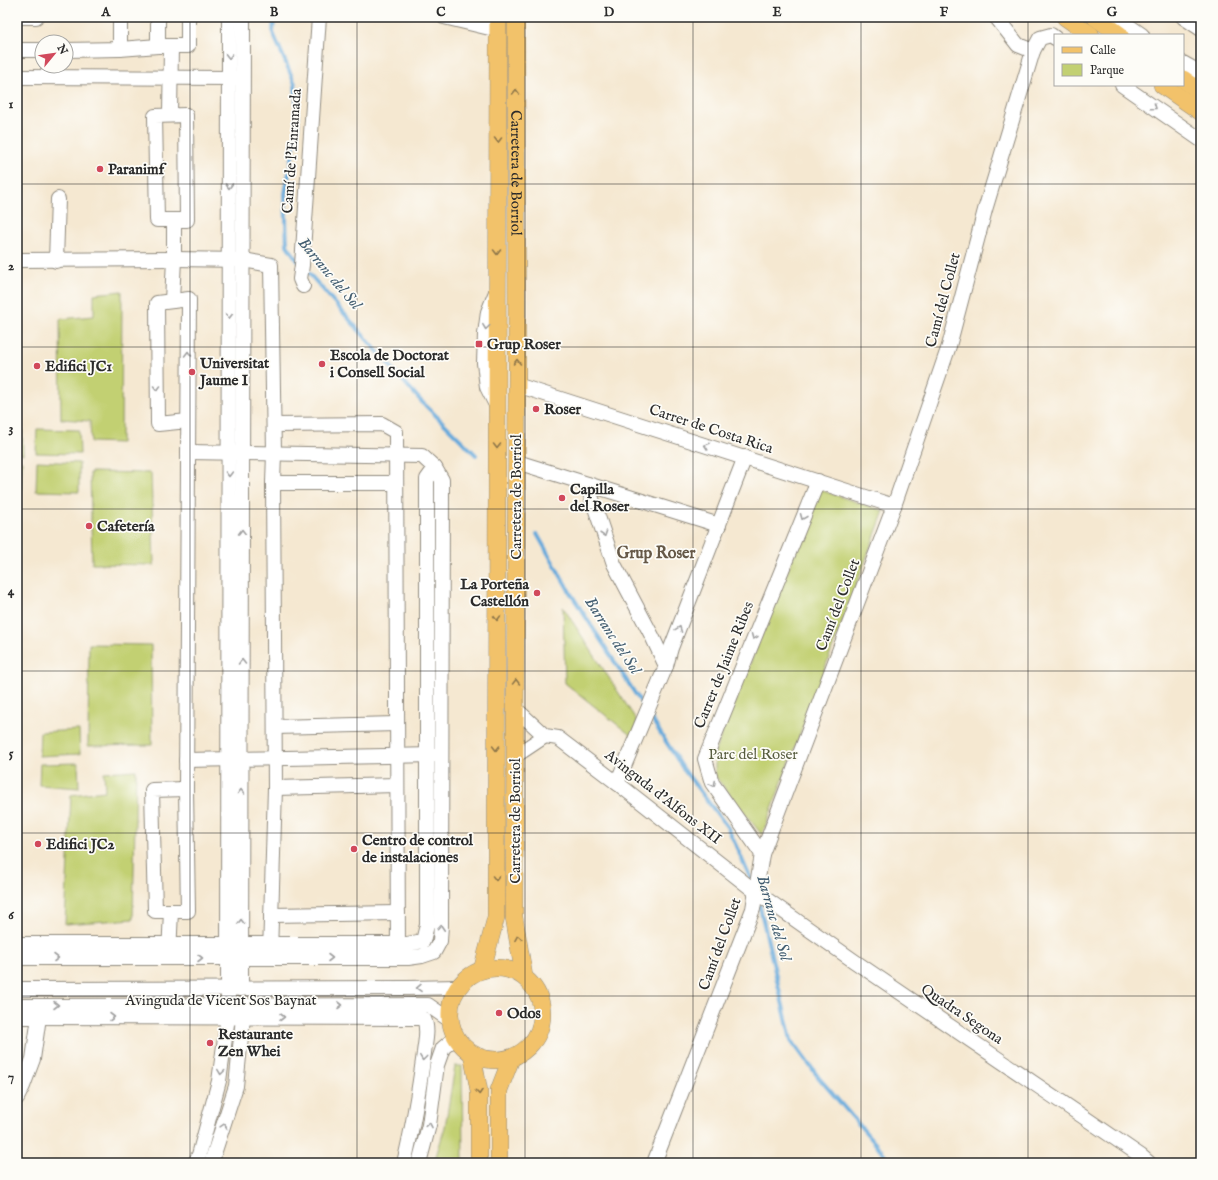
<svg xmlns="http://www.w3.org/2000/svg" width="1218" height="1180" font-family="'IM FELL English',serif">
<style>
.green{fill:#c2d072;stroke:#767e4e}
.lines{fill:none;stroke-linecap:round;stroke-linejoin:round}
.stream{stroke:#67aadb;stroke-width:4}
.minor-casing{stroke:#908a7e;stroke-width:16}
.major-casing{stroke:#908a7e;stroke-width:18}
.minor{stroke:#fff;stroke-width:14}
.major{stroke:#f2c26a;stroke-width:17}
.oneway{stroke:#a0a0a0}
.oneway2{stroke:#8e764a}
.grid{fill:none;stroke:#2b2b2b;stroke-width:1;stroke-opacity:0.55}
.poi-dot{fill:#d1495b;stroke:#fdfcf7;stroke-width:1.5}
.labels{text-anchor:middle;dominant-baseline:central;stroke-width:3.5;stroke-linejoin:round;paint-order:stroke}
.street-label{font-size:15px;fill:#2b2b2b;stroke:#fdfcf7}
.poi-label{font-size:15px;font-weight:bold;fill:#2b2b2b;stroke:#fdfcf7;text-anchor:start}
.park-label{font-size:15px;fill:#585d40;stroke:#fdfcf7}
.water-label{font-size:16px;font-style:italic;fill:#435e71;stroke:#fdfcf7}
.neighbourhood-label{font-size:16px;font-weight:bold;fill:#665948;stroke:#fdfcf7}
.neatline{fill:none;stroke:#2b2b2b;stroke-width:1.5}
.grid-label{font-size:13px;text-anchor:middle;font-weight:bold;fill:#2b2b2b}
</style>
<rect width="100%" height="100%" fill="#fdfcf7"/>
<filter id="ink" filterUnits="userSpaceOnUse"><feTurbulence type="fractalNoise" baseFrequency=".025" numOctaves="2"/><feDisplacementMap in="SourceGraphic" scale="8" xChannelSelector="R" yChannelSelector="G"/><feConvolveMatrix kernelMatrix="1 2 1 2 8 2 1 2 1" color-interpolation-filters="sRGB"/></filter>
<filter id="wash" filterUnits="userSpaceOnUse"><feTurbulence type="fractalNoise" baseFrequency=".012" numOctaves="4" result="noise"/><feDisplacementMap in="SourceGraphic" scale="16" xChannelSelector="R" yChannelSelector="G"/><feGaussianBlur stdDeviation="0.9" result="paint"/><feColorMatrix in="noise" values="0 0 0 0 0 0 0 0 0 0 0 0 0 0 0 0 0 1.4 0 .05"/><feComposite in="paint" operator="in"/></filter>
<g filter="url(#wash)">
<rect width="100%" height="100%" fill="#f5e8d1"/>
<g class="green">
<polygon points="122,291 121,443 91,442 90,421 61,419 60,319 94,316 94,294"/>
<polygon points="17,429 22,429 23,454 17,453"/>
<polygon points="37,429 79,430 80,454 36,453"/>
<polygon points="17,461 22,461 21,490 17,490"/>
<polygon points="37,461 79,463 79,492 36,491"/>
<polygon points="90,472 151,473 154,565 92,564"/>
<polygon points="820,490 884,511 762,835 715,776 715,751"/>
<polygon points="563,607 637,721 633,737 565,683"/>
<polygon points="89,644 151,645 152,745 88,746"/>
<polygon points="79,730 80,754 39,756 40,732"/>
<polygon points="78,763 79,788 39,785 40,764"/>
<polygon points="136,770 133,919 65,924 71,795 105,791 104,772"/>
<polygon points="455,1066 462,1066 463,1163 434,1163 445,1127"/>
</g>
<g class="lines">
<g class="stream">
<polyline points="274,17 273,33 295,84 298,125 285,194 287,245 298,261"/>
<polyline points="305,269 421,401 476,455"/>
<polyline points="537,534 571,594 645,709"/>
<polyline points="649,715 684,770 728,828 753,884"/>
<polyline points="759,903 791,1040 819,1078 892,1163"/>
</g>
</g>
</g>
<g filter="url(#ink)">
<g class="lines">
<g class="minor-casing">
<g id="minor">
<polyline points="17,17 36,17"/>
<polyline points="158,17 158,46 188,46 188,17"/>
<polyline points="444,17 498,30"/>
<polyline points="996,17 1018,45 1033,51 1040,38 1051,35 1055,38"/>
<polyline points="1116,17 1142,35"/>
<polyline points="1183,17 1201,29"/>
<polyline points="120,49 158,46"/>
<polyline points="17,50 42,50"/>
<polyline points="66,50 120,49 120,17"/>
<polyline points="1183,63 1201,73"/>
<polyline points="17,77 239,78"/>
<polyline points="1122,85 1201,140"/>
<polyline points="170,115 171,46"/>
<polygon points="186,115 187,220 157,220 155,116"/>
<polyline points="17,260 174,259 243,260 271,265 274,453 273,483 275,788 270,953"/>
<polyline points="56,261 58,199"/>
<polyline points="303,286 300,279 302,265 319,17"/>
<polyline points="496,292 488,312 485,334 484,363 487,387 497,407"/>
<polyline points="172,301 174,259 174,220"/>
<polyline points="517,385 894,506"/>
<polyline points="274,425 382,424 396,432 398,954"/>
<polyline points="188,452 422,456 435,468"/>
<polyline points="517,462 719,525"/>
<polyline points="273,483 396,483"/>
<polyline points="587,484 614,564 652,636 666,666"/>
<polyline points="516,709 545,736 558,738 617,783 756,892 854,961 1141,1156 1149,1163"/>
<polyline points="275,727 397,724"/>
<polyline points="515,756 545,736"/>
<polyline points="186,760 435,755"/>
<polyline points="617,783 666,666 671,648 745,457"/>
<polyline points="275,788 397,785"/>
<polyline points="186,789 189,299 157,303 158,424 188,421"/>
<polygon points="186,789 188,911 155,911 152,790"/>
<polyline points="762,854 712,783 705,759 818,481"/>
<polyline points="271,915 398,913"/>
<polyline points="17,944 407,944 423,941 427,925 427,479 435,468 442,480 441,925 440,941 434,952 422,956 408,958 17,958"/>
<polyline points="169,954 171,911"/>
<polyline points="17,989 408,988 458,987"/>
<polyline points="241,989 243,17"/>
<polyline points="17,1006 428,1005 451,1021"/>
<path d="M17,1017L420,1018L424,1019C429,1030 425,1042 424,1053C419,1090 413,1126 404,1163"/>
<polyline points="17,1098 23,1086 33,1059 39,1017"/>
<polyline points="195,1163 199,1155 219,1081 228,1017 229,17"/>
<polyline points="211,1163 236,1086 244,1008"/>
<polyline points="419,1163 429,1125 437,1065 443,1048 456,1037"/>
<polyline points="654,1163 753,909 762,854 894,506 949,346 985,210 1033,51"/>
</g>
</g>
<g class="major-casing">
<g id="major">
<path id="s1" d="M516,17L517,371L514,917L524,976"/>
<polyline points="1065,17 1091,35"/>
<polyline points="1095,17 1120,35"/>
<polyline points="1183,79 1201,92"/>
<polyline points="1162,85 1201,112"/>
<circle cx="496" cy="1014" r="46"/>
<polyline points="482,970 496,917 498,17"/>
<polyline points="472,1054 479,1091 479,1163"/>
<polyline points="499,1163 499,1090 511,1059"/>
</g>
</g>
<use href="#minor" class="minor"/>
<use href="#major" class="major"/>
</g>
<defs><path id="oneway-chevron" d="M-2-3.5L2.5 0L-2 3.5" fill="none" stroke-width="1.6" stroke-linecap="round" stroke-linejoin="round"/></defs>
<g class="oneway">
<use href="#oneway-chevron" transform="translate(229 56) rotate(90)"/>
<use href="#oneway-chevron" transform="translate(1154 107) rotate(35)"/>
<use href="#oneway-chevron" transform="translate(229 186) rotate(90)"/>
<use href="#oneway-chevron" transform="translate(229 316) rotate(90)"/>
<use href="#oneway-chevron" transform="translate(486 327) rotate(97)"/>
<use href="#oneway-chevron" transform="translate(188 354) rotate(-90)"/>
<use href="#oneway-chevron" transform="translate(157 388) rotate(90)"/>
<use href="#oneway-chevron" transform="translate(707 446) rotate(-162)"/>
<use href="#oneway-chevron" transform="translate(229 474) rotate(90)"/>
<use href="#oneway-chevron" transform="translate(803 517) rotate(112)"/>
<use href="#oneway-chevron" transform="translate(242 532) rotate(-90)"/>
<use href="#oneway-chevron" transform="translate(604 534) rotate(71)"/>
<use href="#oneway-chevron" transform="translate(679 629) rotate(-69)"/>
<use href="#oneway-chevron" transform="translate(754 637) rotate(112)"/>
<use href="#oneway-chevron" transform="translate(242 662) rotate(-90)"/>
<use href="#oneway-chevron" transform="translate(713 784) rotate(63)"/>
<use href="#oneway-chevron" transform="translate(241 792) rotate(-90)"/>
<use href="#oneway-chevron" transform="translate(241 922) rotate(-90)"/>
<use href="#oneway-chevron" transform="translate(441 928) rotate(-86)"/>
<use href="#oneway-chevron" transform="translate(56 958)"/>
<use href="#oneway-chevron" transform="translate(200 958)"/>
<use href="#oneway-chevron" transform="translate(330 958)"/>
<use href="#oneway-chevron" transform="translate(419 988) rotate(179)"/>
<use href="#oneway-chevron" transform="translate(56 1005)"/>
<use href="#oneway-chevron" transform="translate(340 1005)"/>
<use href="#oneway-chevron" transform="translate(112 1017)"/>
<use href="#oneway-chevron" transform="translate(282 1017)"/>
<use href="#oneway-chevron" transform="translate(423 1058) rotate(97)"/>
<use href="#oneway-chevron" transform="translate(221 1072) rotate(98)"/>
<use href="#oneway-chevron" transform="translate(429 1125) rotate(-79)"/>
<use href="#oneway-chevron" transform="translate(224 1126) rotate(-72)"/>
</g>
<g class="oneway2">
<use href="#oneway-chevron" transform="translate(516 92) rotate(-90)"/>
<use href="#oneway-chevron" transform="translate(498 140) rotate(90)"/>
<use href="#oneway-chevron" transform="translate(497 252) rotate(90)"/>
<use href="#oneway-chevron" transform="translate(517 362) rotate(-90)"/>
<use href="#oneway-chevron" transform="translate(497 446) rotate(90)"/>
<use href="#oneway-chevron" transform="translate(497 618) rotate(90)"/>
<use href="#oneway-chevron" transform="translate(516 682) rotate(-90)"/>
<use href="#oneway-chevron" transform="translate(496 748) rotate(90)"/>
<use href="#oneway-chevron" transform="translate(496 878) rotate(90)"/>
<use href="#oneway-chevron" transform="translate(518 938) rotate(-99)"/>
<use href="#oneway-chevron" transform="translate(479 1092) rotate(85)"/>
</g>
</g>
<path class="grid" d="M190,17V1163M357,17V1163M525,17V1163M693,17V1163M861,17V1163M1028,17V1163M17,184H1201M17,347H1201M17,509H1201M17,671H1201M17,833H1201M17,996H1201"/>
<g class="poi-dot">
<circle cx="100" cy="169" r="4"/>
<rect x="475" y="340" width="8" height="8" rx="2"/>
<circle cx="322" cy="364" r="4"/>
<circle cx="37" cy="366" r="4"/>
<circle cx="192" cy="372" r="4"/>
<circle cx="536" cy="409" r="4"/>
<circle cx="562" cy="498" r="4"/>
<circle cx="89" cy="526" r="4"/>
<circle cx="537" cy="593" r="4"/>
<circle cx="38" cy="844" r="4"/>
<circle cx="354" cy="849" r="4"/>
<circle cx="499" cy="1013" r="4"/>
<circle cx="210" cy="1043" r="4"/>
</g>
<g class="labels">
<g class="street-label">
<text transform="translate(292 151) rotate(-86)">Camí de l'Enramada</text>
<text stroke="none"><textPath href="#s1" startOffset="156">Carretera de Borriol</textPath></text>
<text transform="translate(943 300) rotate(-75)">Camí del Collet</text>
<text transform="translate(711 429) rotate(18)">Carrer de Costa Rica</text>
<text transform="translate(516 497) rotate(-90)">Carretera de Borriol</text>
<text transform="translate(838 605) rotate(-69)">Camí del Collet</text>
<text transform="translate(724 665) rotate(-68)">Carrer de Jaime Ribes</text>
<text transform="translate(663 797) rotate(38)">Avinguda d'Alfons XII</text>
<text transform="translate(515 821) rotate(-90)">Carretera de Borriol</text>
<text transform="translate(720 944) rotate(-70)">Camí del Collet</text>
<text x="221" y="1000">Avinguda de Vicent Sos Baynat</text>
<text transform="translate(962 1014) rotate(34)">Quadra Segona</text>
</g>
<g class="poi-label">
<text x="108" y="169">Paranimf</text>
<text x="487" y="344">Grup Roser</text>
<text x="330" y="355">Escola de Doctorat<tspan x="330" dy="17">i Consell Social</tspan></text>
<text x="200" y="363">Universitat<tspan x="200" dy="17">Jaume I</tspan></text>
<text x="45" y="366">Edifici JC1</text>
<text x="544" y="409">Roser</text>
<text x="570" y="489">Capilla<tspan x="570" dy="17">del Roser</tspan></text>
<text x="97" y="526">Cafetería</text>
<text x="529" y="584" text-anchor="end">La Porteña<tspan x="529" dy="17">Castellón</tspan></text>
<text x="362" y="840">Centro de control<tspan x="362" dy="17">de instalaciones</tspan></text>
<text x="46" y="844">Edifici JC2</text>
<text x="507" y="1013">Odos</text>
<text x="218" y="1034">Restaurante<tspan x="218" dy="17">Zen Whei</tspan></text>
</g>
<g class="park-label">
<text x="753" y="754">Parc del Roser</text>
</g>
<g class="water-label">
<text transform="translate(329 274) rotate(50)">Barranc del Sol</text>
<text transform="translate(612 636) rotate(57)">Barranc del Sol</text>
<text transform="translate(773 918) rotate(74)">Barranc del Sol</text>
</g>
<g class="neighbourhood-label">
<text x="656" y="554">Grup Roser</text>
</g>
</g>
<rect width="1218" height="1180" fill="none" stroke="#fdfcf7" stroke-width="44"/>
<rect x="1054" y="34" width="130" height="52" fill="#fdfcf7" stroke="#a9a8a5"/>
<rect x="1062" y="47" width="20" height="6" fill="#f2c26a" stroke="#a9a8a5"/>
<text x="1090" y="54" font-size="12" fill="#2b2b2b">Calle</text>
<rect x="1062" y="64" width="20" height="12" fill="#c2d072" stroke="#a9a8a5"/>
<text x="1090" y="74" font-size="12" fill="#2b2b2b">Parque</text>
<g transform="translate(54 54) rotate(61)"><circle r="19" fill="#fdfcf7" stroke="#a9a8a5"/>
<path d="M0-3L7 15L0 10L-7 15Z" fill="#d1495b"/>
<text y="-6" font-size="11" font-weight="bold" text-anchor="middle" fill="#2b2b2b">N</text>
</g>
<rect x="22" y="22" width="1174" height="1136" class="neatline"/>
<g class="grid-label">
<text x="106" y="16">A</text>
<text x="274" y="16">B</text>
<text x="441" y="16">C</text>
<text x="609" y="16">D</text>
<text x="777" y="16">E</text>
<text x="944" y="16">F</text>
<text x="1112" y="16">G</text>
<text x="11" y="108">1</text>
<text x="11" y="270">2</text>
<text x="11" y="432">3</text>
<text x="11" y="595">4</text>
<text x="11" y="757">5</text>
<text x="11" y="919">6</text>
<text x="11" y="1081">7</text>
</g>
</svg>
